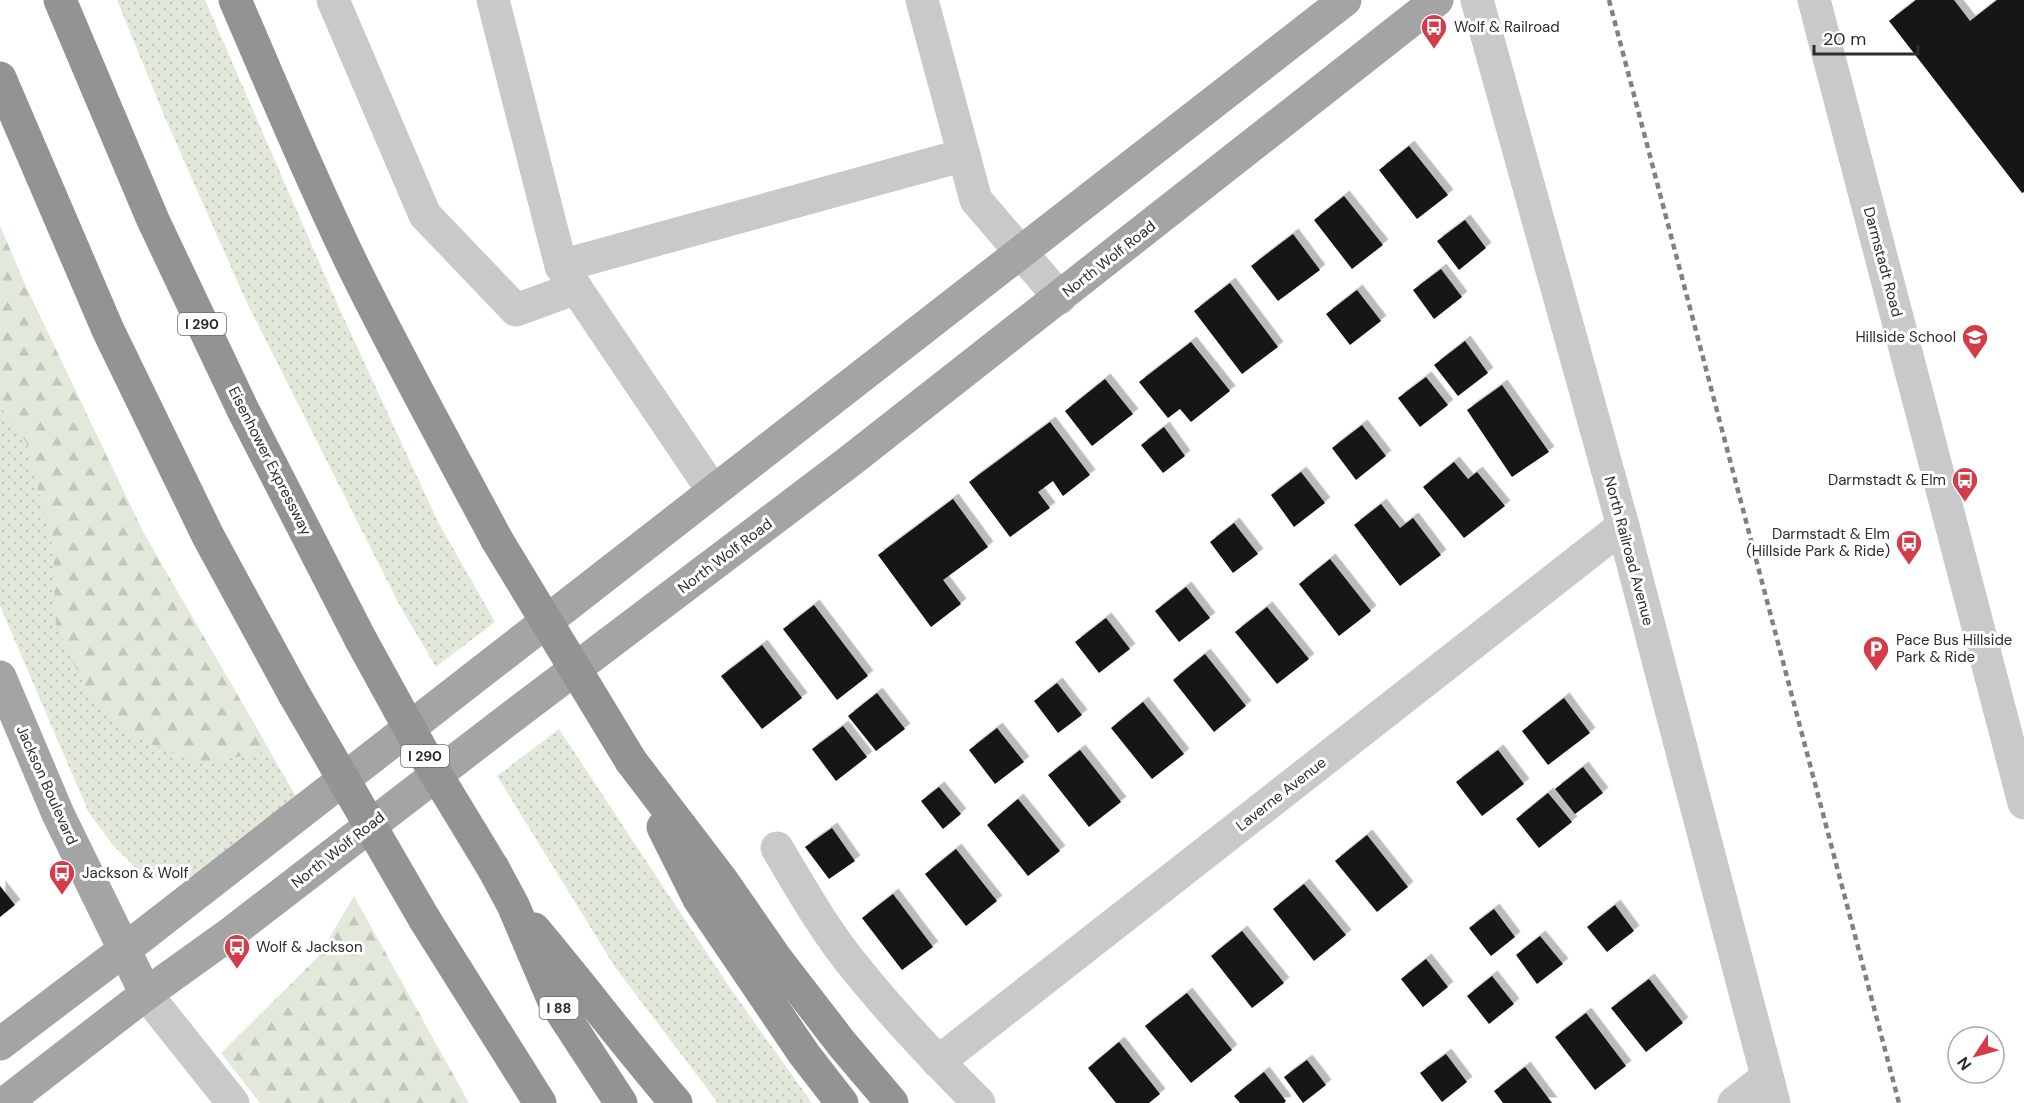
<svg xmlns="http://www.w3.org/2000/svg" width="2024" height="1103" font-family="'DM Sans',sans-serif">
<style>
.grass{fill:url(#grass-dots)}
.forest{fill:url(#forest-firs)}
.building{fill:#131313;filter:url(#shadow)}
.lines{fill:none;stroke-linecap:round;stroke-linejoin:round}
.minor{stroke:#c9c9c9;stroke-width:33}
.major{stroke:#a4a4a4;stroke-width:33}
.highway{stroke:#939393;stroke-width:33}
.rail{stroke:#818181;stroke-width:4.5;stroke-dasharray:6 4.5;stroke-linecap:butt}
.highway-bridge{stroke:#939393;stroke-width:33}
.labels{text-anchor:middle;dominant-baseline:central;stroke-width:6;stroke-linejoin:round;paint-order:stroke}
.shield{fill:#fff;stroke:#6b6b6b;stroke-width:1.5}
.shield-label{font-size:14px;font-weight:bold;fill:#2c2c2c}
.poi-label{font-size:15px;fill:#2c2c2c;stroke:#fff;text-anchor:start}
.street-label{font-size:15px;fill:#2c2c2c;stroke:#fff}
</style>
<defs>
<pattern id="grass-dots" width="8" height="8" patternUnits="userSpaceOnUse" patternTransform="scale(1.5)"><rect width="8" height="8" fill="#e2e8da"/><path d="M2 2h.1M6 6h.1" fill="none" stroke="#c2c7bb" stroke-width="1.8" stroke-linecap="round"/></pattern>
<pattern id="forest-firs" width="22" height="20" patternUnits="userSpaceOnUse" patternTransform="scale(1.5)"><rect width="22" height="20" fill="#e2e8da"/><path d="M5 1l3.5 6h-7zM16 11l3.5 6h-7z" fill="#c2c7bb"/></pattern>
<filter id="shadow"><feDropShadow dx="5.5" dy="-5.5" stdDeviation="0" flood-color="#0004"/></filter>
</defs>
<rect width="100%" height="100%" fill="#fff"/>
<g class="grass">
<polygon points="117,0 205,0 340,310 438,522 495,622 436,667 401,608 246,301 163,113"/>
<polygon points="0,226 26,287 143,532 298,800 196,875 174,879 153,877 136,868 113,845 89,813 0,606"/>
<polygon points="559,729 730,988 812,1103 718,1103 615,967 497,776"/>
</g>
<g class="forest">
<polygon points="0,226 26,287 143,532 270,751 199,764 127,734 86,688 56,627 53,549 26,442 0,406"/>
<polygon points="354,896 469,1103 260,1103 221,1053 318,957"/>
</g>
<g class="building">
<polygon points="1916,0 1954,0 1970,21 1997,0 2024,0 2024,192 2022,193 1889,21"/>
<polygon points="1409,146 1448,195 1417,219 1379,170"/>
<polygon points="1344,196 1383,245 1352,269 1314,220"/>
<polygon points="1465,220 1486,248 1459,270 1437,241"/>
<polygon points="1293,234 1320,270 1278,301 1251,266"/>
<polygon points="1441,269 1462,297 1434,319 1413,290"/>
<polygon points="1230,283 1278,347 1242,374 1194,311"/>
<polygon points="1357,290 1381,321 1350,345 1326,314"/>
<polygon points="1465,341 1488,373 1458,396 1434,365"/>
<polygon points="1191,342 1230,391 1191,422 1180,409 1168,418 1139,382"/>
<polygon points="1426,377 1448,405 1420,427 1398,398"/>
<polygon points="1105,379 1133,414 1092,446 1065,411"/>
<polygon points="1502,385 1549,452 1512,477 1467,410"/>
<polygon points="1050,422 1090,475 1063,496 1053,481 1038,492 1050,508 1010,537 969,482"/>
<polygon points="1362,425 1386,456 1356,480 1332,448"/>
<polygon points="1164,427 1185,456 1163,473 1141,445"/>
<polygon points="1454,462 1468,479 1477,472 1505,506 1464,538 1423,487"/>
<polygon points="1301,472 1325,503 1294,527 1271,495"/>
<polygon points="953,499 988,547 943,580 961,604 931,627 878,555"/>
<polygon points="1381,504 1400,528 1413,518 1441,555 1400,586 1354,525"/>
<polygon points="1234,523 1258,554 1233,573 1210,542"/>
<polygon points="1330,559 1371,611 1339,636 1299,584"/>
<polygon points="1186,587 1210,618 1179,642 1155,611"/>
<polygon points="814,605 868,676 837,700 783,629"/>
<polygon points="1267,607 1309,659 1277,684 1235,632"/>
<polygon points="1106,618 1130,649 1099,673 1075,642"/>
<polygon points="762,645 802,698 762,729 721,676"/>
<polygon points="1205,654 1246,706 1214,732 1173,680"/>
<polygon points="1057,683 1082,715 1058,733 1034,701"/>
<polygon points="877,693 905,729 876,751 848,716"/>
<polygon points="1564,698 1590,733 1548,765 1522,731"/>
<polygon points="1143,702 1184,754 1152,779 1111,728"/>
<polygon points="843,726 867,757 836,781 812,749"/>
<polygon points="997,728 1024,762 995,784 969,750"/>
<polygon points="1080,750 1121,802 1089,827 1048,775"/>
<polygon points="1498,750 1524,784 1482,816 1456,782"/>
<polygon points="1583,767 1603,793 1575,814 1555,789"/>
<polygon points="939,787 961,814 943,829 921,801"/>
<polygon points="1548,793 1572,822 1539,848 1516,819"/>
<polygon points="1018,799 1060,851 1028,876 987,825"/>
<polygon points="832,828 855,861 829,879 805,847"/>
<polygon points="1367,835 1408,887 1377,912 1335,861"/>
<polygon points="956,849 997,901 966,926 925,874"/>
<polygon points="1304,884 1346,935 1314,961 1273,909"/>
<polygon points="0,886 15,905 0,917"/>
<polygon points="893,894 933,947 902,970 862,918"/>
<polygon points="1615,905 1634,931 1607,952 1587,927"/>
<polygon points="1494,909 1515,937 1491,956 1469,928"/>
<polygon points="1242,931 1284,983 1252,1008 1211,956"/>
<polygon points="1540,936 1563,964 1537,984 1516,955"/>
<polygon points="1426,959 1448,987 1423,1007 1401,979"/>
<polygon points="1492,976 1514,1004 1489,1024 1467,996"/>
<polygon points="1649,979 1683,1023 1646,1052 1611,1008"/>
<polygon points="1187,993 1232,1050 1191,1083 1145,1026"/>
<polygon points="1586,1013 1626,1066 1595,1090 1555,1037"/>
<polygon points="1119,1042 1160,1094 1149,1103 1116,1103 1088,1068"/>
<polygon points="1446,1054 1467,1082 1442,1102 1420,1073"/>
<polygon points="1307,1060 1326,1085 1303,1103 1284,1077"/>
<polygon points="1525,1067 1552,1103 1503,1103 1494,1091"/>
<polygon points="1264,1072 1286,1101 1284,1103 1240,1103 1234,1096"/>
</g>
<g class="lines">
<g class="minor">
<polyline points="333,0 425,215 516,310 576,288"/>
<polyline points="493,0 561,266 713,491"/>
<polyline points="922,0 976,200 1060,298"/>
<polyline points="1477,0 1623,526 1774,1103"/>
<polyline points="1814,0 2024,803"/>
<polyline points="561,266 964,155"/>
<path d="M777,848C802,890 826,933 858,971C895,1017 937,1061 979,1103"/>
<polyline points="146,994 233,1103"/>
<polyline points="938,1062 1623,526"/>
<polyline points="1734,1103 1767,1077"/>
</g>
<g class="major">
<polyline points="0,677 58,814 146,994"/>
<polyline points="0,1044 124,950 1345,0"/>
<polyline points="5,1103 146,994 227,936 505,722 850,461 1437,0"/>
</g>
<g class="highway">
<polyline points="60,0 153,220 243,410 361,640"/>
<path d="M235,0C274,90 312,182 355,270C400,361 449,450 497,540"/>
<polyline points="0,78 108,330 208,536 294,694"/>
<polyline points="631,761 721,879 775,957 842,1044 892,1103"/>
<polyline points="663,827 699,899 804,1054 842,1103"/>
<polyline points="493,868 513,905 553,999 621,1103"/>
<polyline points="425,920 540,1103"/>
<path d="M534,929C582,986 627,1046 676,1103"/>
</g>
<polyline class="rail" points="1609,0 1899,1103"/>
<g class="highway-bridge">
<polyline points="497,540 631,761"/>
<polyline points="361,640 422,751 493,868"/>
<polyline points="294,694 425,920"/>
</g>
</g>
<defs>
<g id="bus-pin" transform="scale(1.35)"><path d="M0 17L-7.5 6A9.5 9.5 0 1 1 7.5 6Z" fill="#d43c49" stroke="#fff"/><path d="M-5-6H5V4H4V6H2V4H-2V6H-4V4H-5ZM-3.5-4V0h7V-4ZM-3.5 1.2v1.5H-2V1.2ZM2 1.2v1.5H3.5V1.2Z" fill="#fff"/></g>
<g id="school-pin" transform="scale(1.35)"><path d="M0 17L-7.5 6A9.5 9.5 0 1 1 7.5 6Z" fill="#d43c49" stroke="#fff"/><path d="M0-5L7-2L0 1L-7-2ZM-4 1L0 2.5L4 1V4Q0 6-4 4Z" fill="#fff"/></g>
<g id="parking-pin" transform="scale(1.35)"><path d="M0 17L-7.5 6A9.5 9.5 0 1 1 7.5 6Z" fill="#d43c49" stroke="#fff"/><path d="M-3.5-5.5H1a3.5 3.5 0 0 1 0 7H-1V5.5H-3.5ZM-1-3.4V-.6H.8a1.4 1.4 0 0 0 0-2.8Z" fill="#fff"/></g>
</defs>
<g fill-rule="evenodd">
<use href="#bus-pin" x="1434" y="27"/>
<use href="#school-pin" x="1975" y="337"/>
<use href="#bus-pin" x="1965" y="480"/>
<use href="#bus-pin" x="1909" y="543"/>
<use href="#parking-pin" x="1876" y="649"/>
<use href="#bus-pin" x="62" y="873"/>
<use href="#bus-pin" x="237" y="947"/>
</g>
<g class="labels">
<g class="shield">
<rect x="178" y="313" width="48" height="22" rx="4.5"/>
<rect x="401" y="745" width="48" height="22" rx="4.5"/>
<rect x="539.5" y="997" width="39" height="22" rx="4.5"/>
</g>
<g class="shield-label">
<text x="202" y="324">I 290</text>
<text x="425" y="756">I 290</text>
<text x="559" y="1008">I 88</text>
</g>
<g class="poi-label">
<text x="1454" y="27">Wolf &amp; Railroad</text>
<text x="1956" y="337" text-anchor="end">Hillside School</text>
<text x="1946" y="480" text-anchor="end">Darmstadt &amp; Elm</text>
<text x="1890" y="534" text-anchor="end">Darmstadt &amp; Elm<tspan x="1890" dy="17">(Hillside Park &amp; Ride)</tspan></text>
<text x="1896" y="640">Pace Bus Hillside<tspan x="1896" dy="17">Park &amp; Ride</tspan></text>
<text x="82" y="873">Jackson &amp; Wolf</text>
<text x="256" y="947">Wolf &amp; Jackson</text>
</g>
<g class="street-label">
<text transform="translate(1109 259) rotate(-38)">North Wolf Road</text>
<text transform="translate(1883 262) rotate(75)">Darmstadt Road</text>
<text transform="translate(270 461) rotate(63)">Eisenhower Expressway</text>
<text transform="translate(1629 551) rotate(75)">North Railroad Avenue</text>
<text transform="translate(725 556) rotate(-37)">North Wolf Road</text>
<text transform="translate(47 785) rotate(66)">Jackson Boulevard</text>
<text transform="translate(1281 794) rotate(-38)">Laverne Avenue</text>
<text transform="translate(338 850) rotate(-38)">North Wolf Road</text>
</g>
</g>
<g transform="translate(1976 1055) rotate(234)"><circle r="28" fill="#ffffff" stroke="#ababab" stroke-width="1.5"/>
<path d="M0-4.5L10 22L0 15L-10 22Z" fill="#d43c49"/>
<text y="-9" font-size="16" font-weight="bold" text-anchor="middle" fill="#2c2c2c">N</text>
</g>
<path d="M1814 45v9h104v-9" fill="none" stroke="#2c2c2c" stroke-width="3"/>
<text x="1823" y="45" font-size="18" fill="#2c2c2c" stroke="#ffffff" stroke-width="4.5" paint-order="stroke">20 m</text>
</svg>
